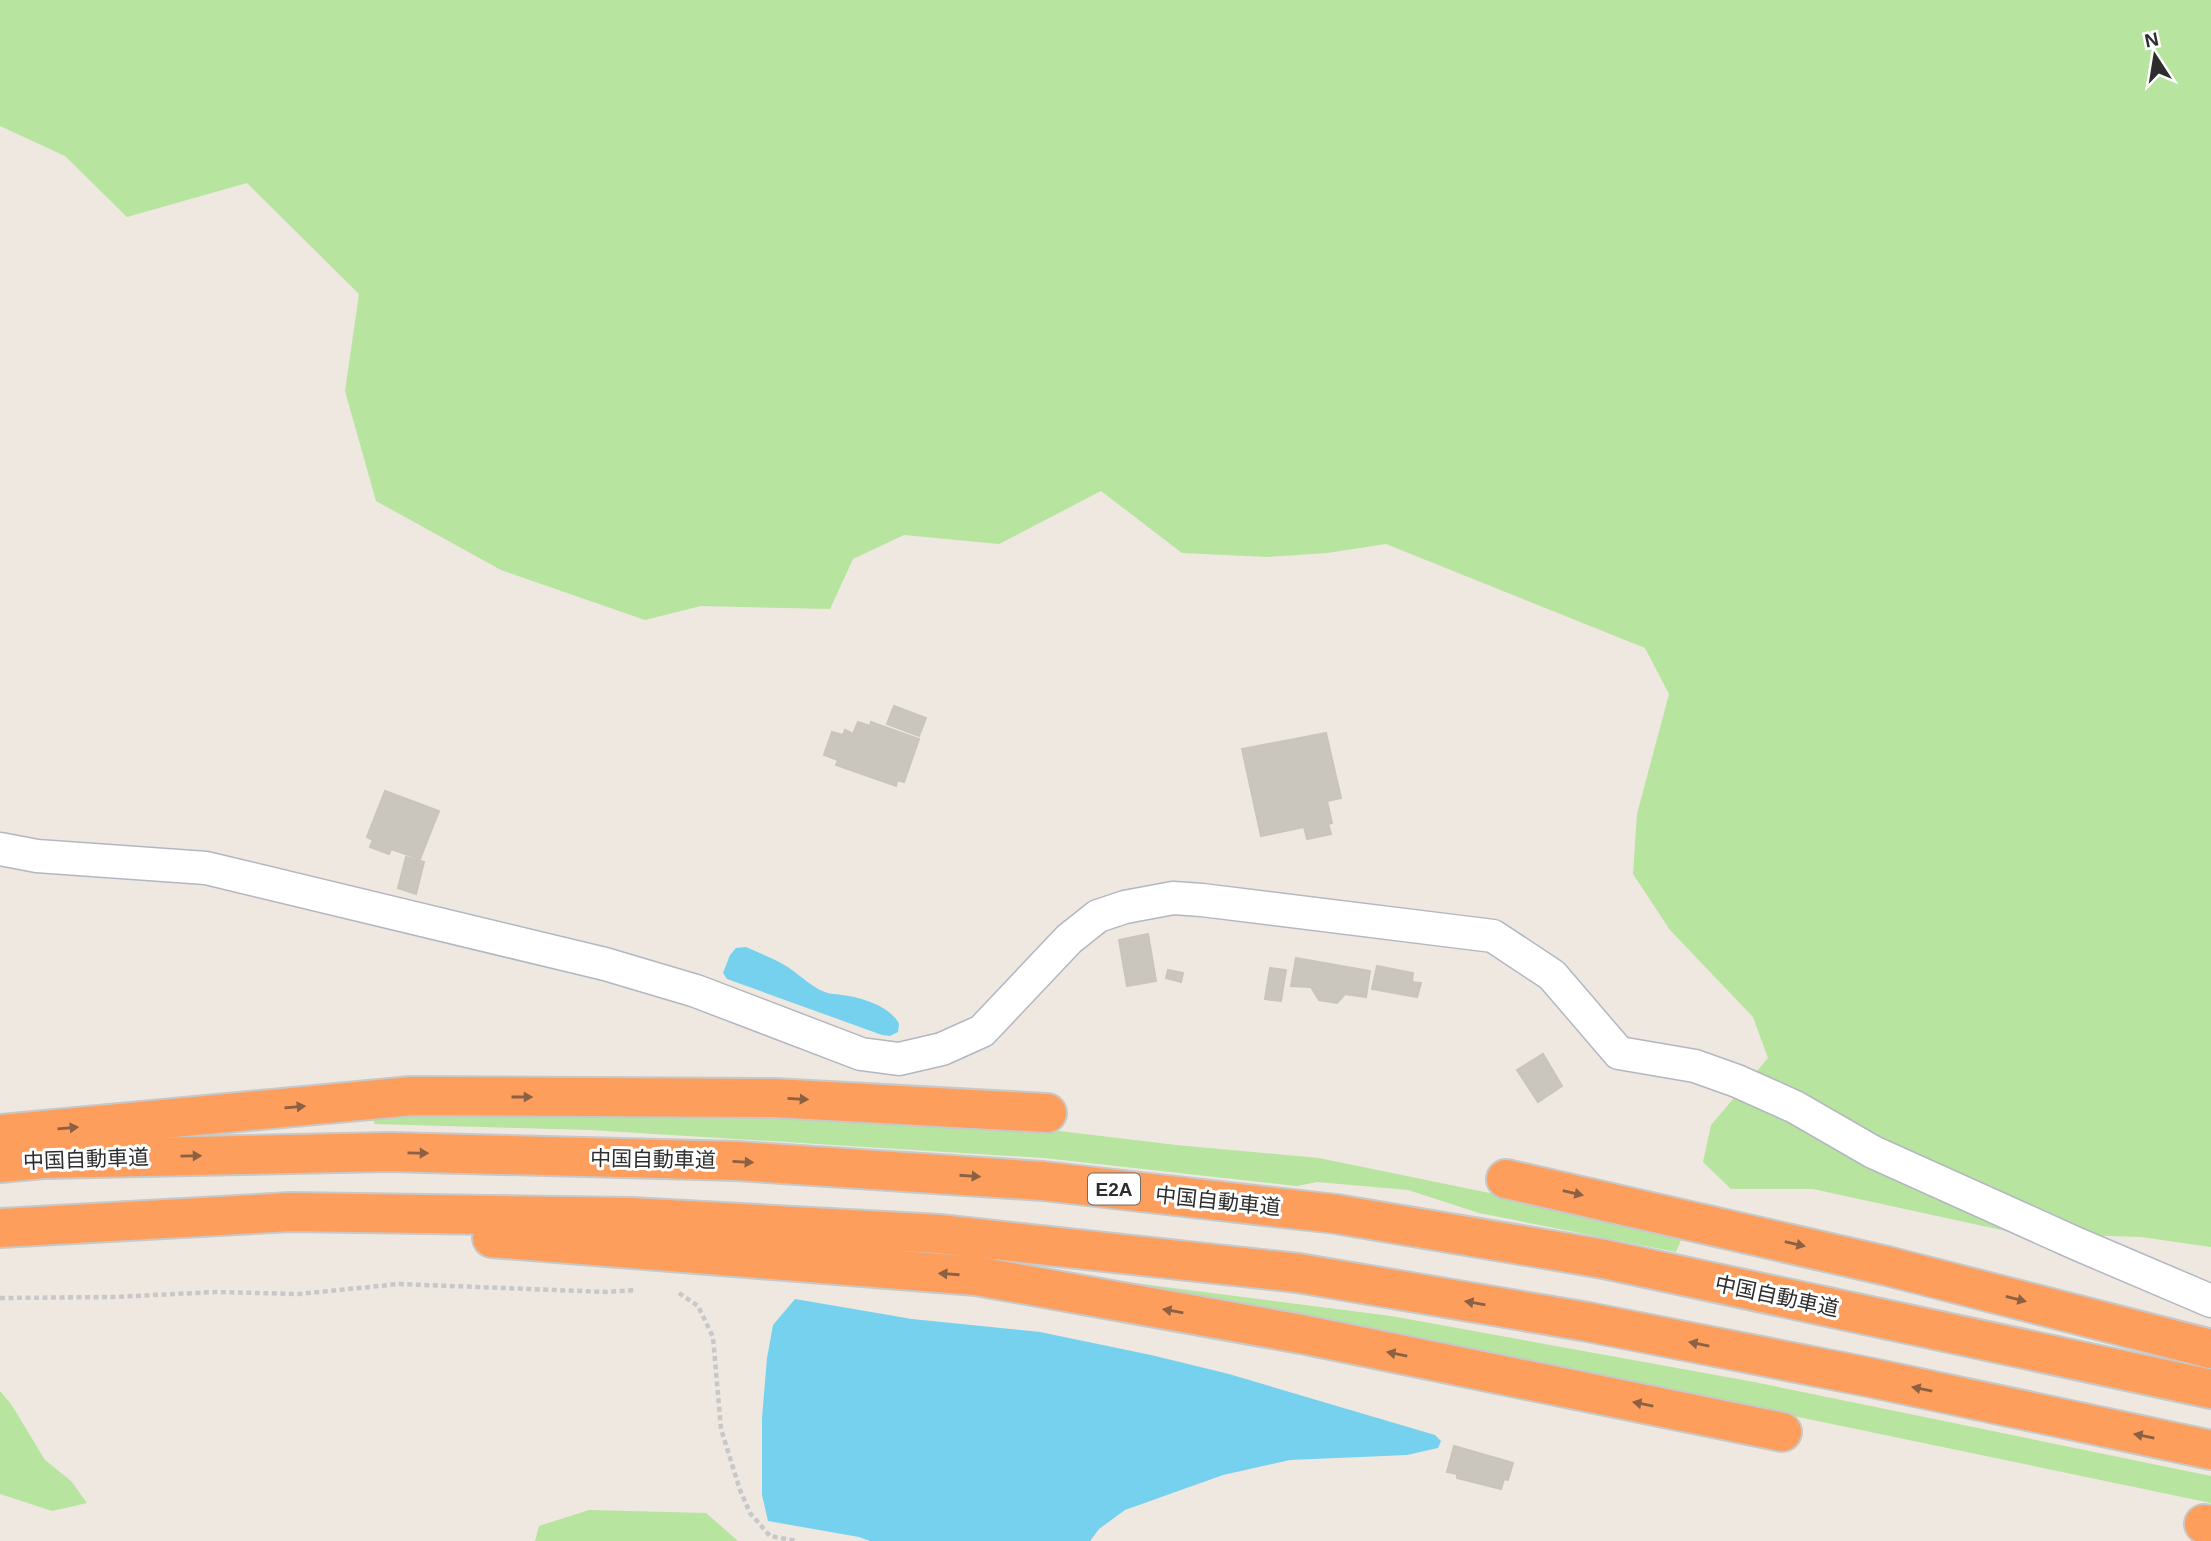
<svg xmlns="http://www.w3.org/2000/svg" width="2211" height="1541" font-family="Arial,'Noto Sans JP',sans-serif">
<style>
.green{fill:#b7e49e}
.water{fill:#75d1ee}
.building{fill:#cac6be;stroke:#cac4ba;stroke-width:2}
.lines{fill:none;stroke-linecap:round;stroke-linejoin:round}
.minor-casing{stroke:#b3b7c0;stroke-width:35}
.motorway-casing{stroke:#c8c8c8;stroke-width:42}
.path{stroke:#c8c8c8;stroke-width:4.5;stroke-dasharray:5 3.5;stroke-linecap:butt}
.minor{stroke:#fff;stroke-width:32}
.motorway{stroke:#fd9e5d;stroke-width:38}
.oneway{fill:#8b6043}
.labels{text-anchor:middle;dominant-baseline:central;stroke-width:6;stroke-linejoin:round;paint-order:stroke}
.shield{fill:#fff;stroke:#6c6c6c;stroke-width:2}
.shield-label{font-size:19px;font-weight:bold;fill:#2d2d2d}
.street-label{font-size:21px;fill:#2d2d2d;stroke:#fff}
</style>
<rect width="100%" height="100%" fill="#eee8e0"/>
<g class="green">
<polygon points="0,0 2211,0 2211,1247 2141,1237 2015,1233 1813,1189 1731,1189 1703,1162 1711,1125 1768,1058 1753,1017 1670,930 1633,874 1637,814 1669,694 1645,648 1386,544 1327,553 1268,557 1182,553 1101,491 999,544 904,535 853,559 830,609 701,606 645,620 501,570 376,501 345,391 359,294 247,183 127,217 65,156 0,126"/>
<polygon points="571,1107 994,1123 1176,1145 1319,1158 1684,1233 1676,1252 1479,1213 1408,1190 1317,1182 1297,1186 1044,1158 590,1130 374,1124 374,1116"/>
<polygon points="1024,1266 1111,1280 1391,1316 1754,1382 2211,1476 2211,1503 1775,1412"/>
<polygon points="0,1391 11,1404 45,1460 71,1481 87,1503 52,1511 0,1494"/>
<polygon points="589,1510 706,1513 738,1541 535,1541 539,1526"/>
</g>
<g class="water">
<path d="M746,947C759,953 773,958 786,966C800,974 815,992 833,994C853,995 890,1004 899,1024L898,1032L890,1036L882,1035L727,979L723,973L730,955L736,948Z"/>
<polygon points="795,1299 912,1319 1040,1332 1151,1355 1229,1374 1435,1435 1441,1441 1438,1448 1407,1455 1290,1460 1223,1475 1125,1510 1099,1529 1090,1541 870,1541 859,1537 768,1521 762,1495 762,1418 767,1358 773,1325"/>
</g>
<g class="building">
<polygon points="894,706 926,718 919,736 887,724"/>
<polygon points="858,722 870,726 871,722 919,739 904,782 897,780 896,786 836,765 838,760 824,755 832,732 843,735 845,730 853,734"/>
<polygon points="1326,733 1341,798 1327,801 1332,823 1328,824 1331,834 1307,839 1304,827 1261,836 1242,749"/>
<polygon points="385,791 439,811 420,859 391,849 389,854 370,847 373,840 367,837"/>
<polygon points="406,857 424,862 416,894 398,888"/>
<polygon points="1148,934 1156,981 1127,986 1119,940"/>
<polygon points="1296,958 1370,971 1366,997 1345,994 1337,1003 1319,1000 1311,987 1291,986"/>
<polygon points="1377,966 1413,973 1412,982 1421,983 1417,997 1372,989"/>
<polygon points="1270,968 1286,970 1281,1001 1265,999"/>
<polygon points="1168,970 1183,973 1181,982 1166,978"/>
<polygon points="1543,1054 1562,1086 1538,1102 1517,1070"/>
<polygon points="1454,1446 1513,1463 1508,1480 1504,1479 1501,1489 1457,1478 1457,1474 1447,1472"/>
</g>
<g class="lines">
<g class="minor-casing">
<polyline id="minor" points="0,849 37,856 206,868 605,964 696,991 861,1054 899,1059 942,1049 982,1031 1069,939 1098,916 1125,907 1173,898 1202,900 1493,936 1552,975 1619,1053 1695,1066 1737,1081 1795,1107 1873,1152 2075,1243 2211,1301"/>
</g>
<g class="motorway-casing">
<g id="motorway">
<polyline points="0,1134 412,1096 774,1098 1047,1113"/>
<polyline points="0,1163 43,1159 389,1152 737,1161 1043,1181 1336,1214 1604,1259 2211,1389"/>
<polyline points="1506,1179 1887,1266 2211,1349"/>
<polyline points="0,1228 291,1212 631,1217 939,1234 1298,1273 1588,1322 1868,1377 2211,1450"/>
<polyline points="492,1238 977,1276 1301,1334 1782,1432"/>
<polyline points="2204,1524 2211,1525"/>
</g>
</g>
<g class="path">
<polyline points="679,1293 698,1306 713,1337 721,1429 740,1490 750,1513 770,1536 797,1541"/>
<polyline points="0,1298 114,1297 215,1292 299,1294 399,1284 607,1292 636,1290"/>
</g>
<use href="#minor" class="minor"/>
<use href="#motorway" class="motorway"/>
</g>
<defs><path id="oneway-solid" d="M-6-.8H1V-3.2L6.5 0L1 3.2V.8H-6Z" transform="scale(1.75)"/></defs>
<g class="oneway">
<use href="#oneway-solid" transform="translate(522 1097)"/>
<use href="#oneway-solid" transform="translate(798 1099) rotate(3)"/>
<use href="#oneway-solid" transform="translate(295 1107) rotate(-5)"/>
<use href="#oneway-solid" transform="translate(68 1128) rotate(-5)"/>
<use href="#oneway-solid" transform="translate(418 1153) rotate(1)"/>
<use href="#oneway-solid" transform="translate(191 1156) rotate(-1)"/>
<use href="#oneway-solid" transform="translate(743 1162) rotate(3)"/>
<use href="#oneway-solid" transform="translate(970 1176) rotate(4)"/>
<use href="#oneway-solid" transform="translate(1573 1193) rotate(13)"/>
<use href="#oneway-solid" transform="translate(1795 1244) rotate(13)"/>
<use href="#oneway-solid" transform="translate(949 1274) rotate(-176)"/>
<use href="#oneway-solid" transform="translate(2016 1299) rotate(14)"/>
<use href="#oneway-solid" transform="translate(1475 1303) rotate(-170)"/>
<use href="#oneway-solid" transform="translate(1173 1311) rotate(-170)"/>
<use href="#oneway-solid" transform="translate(1699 1344) rotate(-169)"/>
<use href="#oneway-solid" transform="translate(1397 1354) rotate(-169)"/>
<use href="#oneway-solid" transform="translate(1922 1389) rotate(-168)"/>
<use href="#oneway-solid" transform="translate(1643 1404) rotate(-169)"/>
<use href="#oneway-solid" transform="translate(2144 1436) rotate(-168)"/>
</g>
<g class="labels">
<rect class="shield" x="1088" y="1173.5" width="52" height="31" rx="5"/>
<g class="shield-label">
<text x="1114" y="1189">E2A</text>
</g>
<g class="street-label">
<text transform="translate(86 1159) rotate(-2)">中国自動車道</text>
<text transform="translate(653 1159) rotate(1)">中国自動車道</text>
<text transform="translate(1218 1201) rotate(6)">中国自動車道</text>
<text transform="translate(1777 1296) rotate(12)">中国自動車道</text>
</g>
</g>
<g transform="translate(2155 56) rotate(348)" stroke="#ffffff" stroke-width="5" paint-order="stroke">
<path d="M0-5L12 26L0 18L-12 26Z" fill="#2d2d2d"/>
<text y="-10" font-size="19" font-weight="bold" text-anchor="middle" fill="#2d2d2d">N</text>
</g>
</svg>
